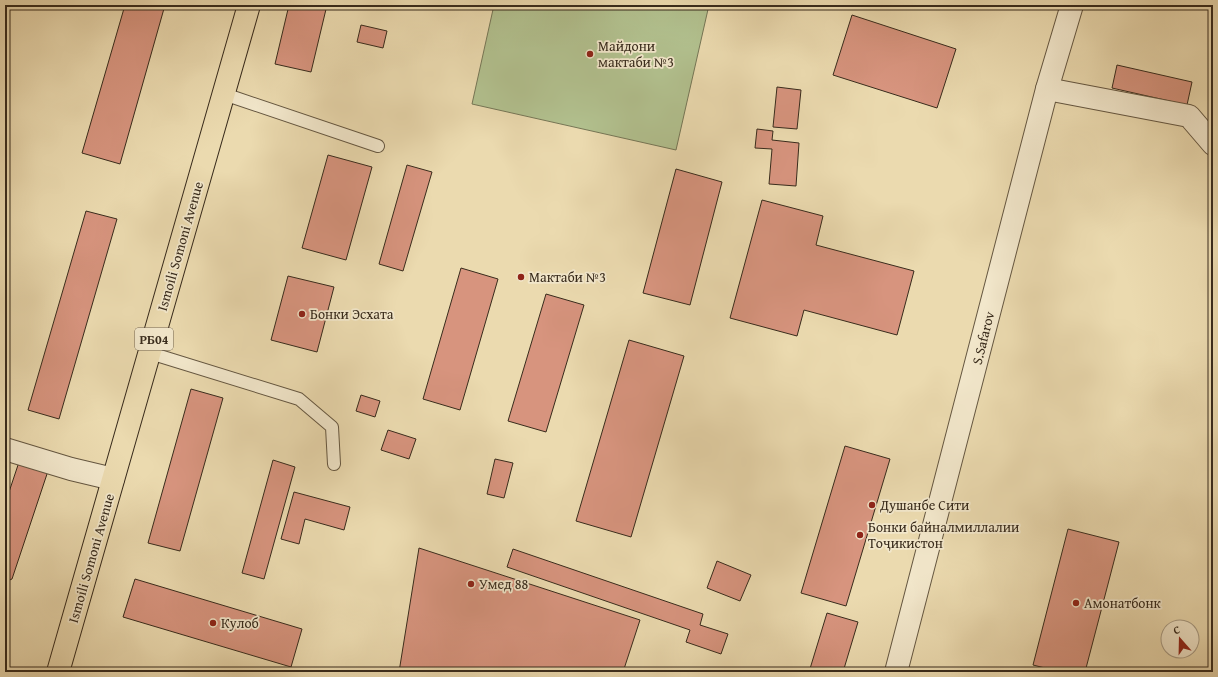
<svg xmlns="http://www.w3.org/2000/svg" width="1218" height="677" font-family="'Gentium Book Plus',serif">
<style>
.green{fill:#b2c18f;stroke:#757656}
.building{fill:#d7947e;stroke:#382b1c}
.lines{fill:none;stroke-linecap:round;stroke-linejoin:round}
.service-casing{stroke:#655741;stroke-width:14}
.minor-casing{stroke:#655741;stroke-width:24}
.tertiary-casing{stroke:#655741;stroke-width:24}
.primary-casing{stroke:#382b1c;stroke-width:24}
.service{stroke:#f2e7cb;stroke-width:12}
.minor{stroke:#f2e7cb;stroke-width:22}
.tertiary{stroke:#f2e7cb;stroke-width:22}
.primary{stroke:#ebdaaf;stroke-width:22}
.poi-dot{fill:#8f2418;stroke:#f2e7cb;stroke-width:1.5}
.labels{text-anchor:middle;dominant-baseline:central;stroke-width:3.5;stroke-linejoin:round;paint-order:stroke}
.shield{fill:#f2e7cb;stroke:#706350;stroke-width:1}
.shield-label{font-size:13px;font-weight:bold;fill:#382b1c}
.poi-label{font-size:14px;fill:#382b1c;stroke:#f2e7cb;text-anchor:start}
.street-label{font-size:14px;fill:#382b1c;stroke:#f2e7cb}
</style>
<rect width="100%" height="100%" fill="#ebdaaf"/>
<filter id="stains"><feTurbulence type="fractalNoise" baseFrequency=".005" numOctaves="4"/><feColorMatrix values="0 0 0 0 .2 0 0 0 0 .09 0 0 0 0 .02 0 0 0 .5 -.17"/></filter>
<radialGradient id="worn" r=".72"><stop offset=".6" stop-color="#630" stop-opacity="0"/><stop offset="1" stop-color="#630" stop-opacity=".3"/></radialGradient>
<polygon class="green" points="494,5 709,5 676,150 472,104"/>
<g class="building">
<polygon points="125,5 165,5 120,164 82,153"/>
<polygon points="289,5 327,5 311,72 275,64"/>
<polygon points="852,15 956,49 937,108 833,75"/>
<polygon points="361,25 387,31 383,48 357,42"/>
<polygon points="1117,65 1192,82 1187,105 1112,88"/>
<polygon points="777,87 801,90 797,129 773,127"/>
<polygon points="757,129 773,131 772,140 799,143 796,186 769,184 772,149 755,148"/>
<polygon points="328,155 372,167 346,260 302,248"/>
<polygon points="407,165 432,172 403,271 379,264"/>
<polygon points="676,169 722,182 690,305 643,293"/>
<polygon points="762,200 823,216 816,245 914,271 897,335 804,310 797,336 730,318"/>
<polygon points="86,211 117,219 59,419 28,410"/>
<polygon points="461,268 498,279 460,410 423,399"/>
<polygon points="288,276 334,287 317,352 271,340"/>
<polygon points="546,294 584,305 546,432 508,421"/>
<polygon points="629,340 684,356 631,537 576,521"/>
<polygon points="191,389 223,398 180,551 148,543"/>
<polygon points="361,395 380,401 375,417 356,411"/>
<polygon points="388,430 416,439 409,459 381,450"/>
<polygon points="845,446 890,459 846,606 801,593"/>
<polygon points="20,459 49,468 12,579 5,582 5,504"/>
<polygon points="495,459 513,463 504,498 487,494"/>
<polygon points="273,460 295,467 264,579 242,573"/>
<polygon points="294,492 350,507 344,530 305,519 299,544 281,539"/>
<polygon points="1068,529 1119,542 1085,672 1061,672 1033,665"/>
<polygon points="419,548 640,620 623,672 399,672"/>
<polygon points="513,549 703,614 700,625 728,634 721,654 686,642 690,630 507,567"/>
<polygon points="717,561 751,575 740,601 707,588"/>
<polygon points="135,579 302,629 291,667 123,617"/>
<polygon points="827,613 858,622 843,672 809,672"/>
</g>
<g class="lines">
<g class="service-casing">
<g id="service">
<polyline points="224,94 378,146"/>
<polyline points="150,353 299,399 332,427 334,464"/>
</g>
</g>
<g class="minor-casing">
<g id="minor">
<polyline points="1047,89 1189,116 1213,144"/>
<polyline points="5,449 71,469 113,479"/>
</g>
</g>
<g class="tertiary-casing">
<polyline id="tertiary" points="896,672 1047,89 1072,5"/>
</g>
<g class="primary-casing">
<polyline id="primary" points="58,672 249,5"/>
</g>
<use href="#service" class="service"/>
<use href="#minor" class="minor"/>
<use href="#tertiary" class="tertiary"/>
<use href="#primary" class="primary"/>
</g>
<g class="poi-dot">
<circle cx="590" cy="54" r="4"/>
<circle cx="521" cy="277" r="4"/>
<circle cx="302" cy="314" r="4"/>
<circle cx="872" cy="505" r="4"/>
<circle cx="860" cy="535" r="4"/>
<circle cx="471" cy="584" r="4"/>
<circle cx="1076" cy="603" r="4"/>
<circle cx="213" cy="623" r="4"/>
</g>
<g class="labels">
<rect class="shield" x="135" y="328" width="38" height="22" rx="3"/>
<g class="shield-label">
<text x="154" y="339">РБ04</text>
</g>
<g class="poi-label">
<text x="598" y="46">Майдони<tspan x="598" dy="16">мактаби №3</tspan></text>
<text x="529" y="277">Мактаби №3</text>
<text x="310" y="314">Бонки Эсхата</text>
<text x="880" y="505">Душанбе Сити</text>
<text x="868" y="527">Бонки байналмиллалии<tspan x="868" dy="16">Тоҷикистон</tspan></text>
<text x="479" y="584">Умед 88</text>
<text x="1084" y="603">Амонатбонк</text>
<text x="221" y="623">Кулоб</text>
</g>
<g class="street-label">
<text transform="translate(180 246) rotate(-74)">Ismoili Somoni Avenue</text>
<text transform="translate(983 338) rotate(-76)">S.Safarov</text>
<text transform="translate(91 558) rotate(-74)">Ismoili Somoni Avenue</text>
</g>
</g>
<rect width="1218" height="677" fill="none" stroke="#ebdaaf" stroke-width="20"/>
<rect x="6" y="6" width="1206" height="665" fill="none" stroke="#382b1c" stroke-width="2"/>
<rect x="10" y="10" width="1198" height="657" fill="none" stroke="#382b1c"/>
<g transform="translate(1180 639) rotate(340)"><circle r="19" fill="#f2e7cb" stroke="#a89c85"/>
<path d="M0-3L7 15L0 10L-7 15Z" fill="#8f2418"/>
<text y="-6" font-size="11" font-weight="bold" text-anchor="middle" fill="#382b1c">С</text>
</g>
<rect width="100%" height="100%" filter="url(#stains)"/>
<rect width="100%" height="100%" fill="url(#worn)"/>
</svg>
